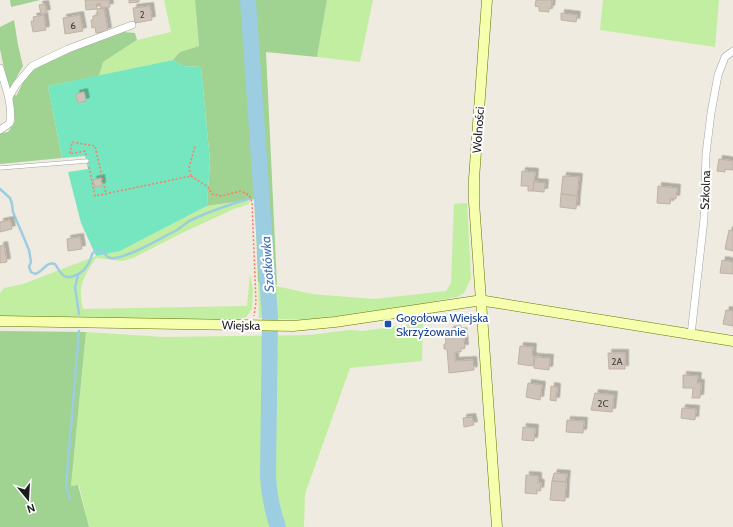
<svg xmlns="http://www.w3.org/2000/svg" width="733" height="527" font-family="Cabin,sans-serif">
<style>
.grass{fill:#c2eea1}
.forest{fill:#a0d291}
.pitch{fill:#76e6c1}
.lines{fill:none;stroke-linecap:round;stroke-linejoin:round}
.stream{stroke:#9ccde1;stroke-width:2.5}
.river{stroke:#9ccde1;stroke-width:16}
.building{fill:#cfc4b9;stroke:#c1b1a2;filter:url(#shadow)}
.lane-casing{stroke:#a3a3a3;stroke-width:4.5}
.street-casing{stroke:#a3a3a3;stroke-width:8}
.secondary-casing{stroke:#627600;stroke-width:11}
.path{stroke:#ff7b61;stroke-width:1.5;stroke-dasharray:2 2;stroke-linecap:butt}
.lane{stroke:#fff;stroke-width:3.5}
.street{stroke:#fff;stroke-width:7}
.secondary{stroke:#f6ffae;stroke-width:10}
.transit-dot{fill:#1a4fb4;stroke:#fff;stroke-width:1.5}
.labels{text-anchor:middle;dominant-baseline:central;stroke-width:4;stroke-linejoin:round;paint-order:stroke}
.number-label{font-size:10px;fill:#494643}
.street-label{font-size:12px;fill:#1c1c1c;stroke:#fff}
.transit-label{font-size:12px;fill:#164399;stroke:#fff;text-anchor:start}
.water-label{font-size:13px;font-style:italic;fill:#4173b3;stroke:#fff}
</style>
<defs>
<filter id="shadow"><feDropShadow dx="3.5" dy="-3.5" stdDeviation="0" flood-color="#0004"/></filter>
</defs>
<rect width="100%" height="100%" fill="#efebe0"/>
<g class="grass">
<polygon points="164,0 195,0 199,46 180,52 173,60 99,76 103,62 137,40 171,32"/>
<polygon points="327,0 373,0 360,62 317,57"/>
<polygon points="603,0 719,0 715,47 600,30"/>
<path d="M250,200L249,204L234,209L184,232L133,258L122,261L96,258C84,276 77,286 83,309L247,306L250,274L253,289L252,309L246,317L233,320L121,318L0,317V293L4,288L23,284L96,256L120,251L207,206Z"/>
<polygon points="467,203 471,278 464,293 457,297 425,303 310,320 259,318 258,282 312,294 374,299 446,291 451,283 454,204"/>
<polygon points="423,319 422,361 350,368 305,494 304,527 89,527 79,485 71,486 86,332 164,337 310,335 349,330 363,331 406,325"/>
</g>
<g class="forest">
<polygon points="10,0 40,0 11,7"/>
<polygon points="195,0 327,0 317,57 266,52 277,285 258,282 255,199 207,206 210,161 201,67 183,66 173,60 180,52 199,46"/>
<path d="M14,20L18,45L23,66L11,87L16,96C20,90 22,83 26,77C39,60 102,41 124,32L135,33L137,40L103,62L99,76L48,86L62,158L0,164V133L8,132L15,121L0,49V27Z"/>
<polygon points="0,331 86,332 71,486 78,485 89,527 0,527"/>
</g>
<polygon class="pitch" points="173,60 183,66 201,67 210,161 207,206 120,251 96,256 81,223 68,172 88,169 85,156 62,158 48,86"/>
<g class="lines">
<g class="stream">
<path d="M0,189L10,198L12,204L13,212L29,250L31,262L29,267L31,272L35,274C43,272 46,261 55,264C61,273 63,280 74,276C83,273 88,266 91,258C92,255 91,254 94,252C96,250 100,250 103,251C106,256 108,259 115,258C133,255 159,239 177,230C181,227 185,224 189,221C208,212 228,205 248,199"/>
<polyline points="261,196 263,195"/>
<polyline points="78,275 75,287 79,314"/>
<polyline points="70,499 66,486 79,331"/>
</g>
<path class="river" d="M248,0L270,318L268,476C269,494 272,510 278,527"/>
</g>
<g class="building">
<polygon points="85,0 109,0 110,7 101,8 100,3 96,4 97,9 86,10"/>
<polygon points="129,0 139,0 139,2 129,3"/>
<polygon points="536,0 552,0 551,9 549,8 549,12 539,11 539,7 535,6"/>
<polygon points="45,4 47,13 41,14 39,5"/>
<polygon points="150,6 152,20 135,23 133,8"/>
<polygon points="104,8 108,31 96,33 95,27 92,28 91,20 93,20 93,16 98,15 97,9"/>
<polygon points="561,13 577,15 576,22 561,20"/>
<polygon points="44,15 46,30 33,32 31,21 34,21 33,17"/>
<polygon points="80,15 83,31 65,34 63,18"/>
<polygon points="84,92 86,101 78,103 76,94"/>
<polygon points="719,159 733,161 733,170 725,169 725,172 717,171"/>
<polygon points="522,171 535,172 533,191 528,191 528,186 521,186"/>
<polygon points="563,176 579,177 577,196 561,194"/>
<polygon points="101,178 102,186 95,187 93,180"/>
<polygon points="534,182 545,183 544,192 533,191"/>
<polygon points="658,186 677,188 676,199 671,198 670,204 657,203"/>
<polygon points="561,194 577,196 576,209 560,207"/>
<polygon points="10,220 12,229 0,232 0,222"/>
<polygon points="729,230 733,231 733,251 725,249"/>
<polygon points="80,237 82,249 68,251 67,239"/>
<polygon points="4,245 7,262 0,263 0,246"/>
<polygon points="722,260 733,262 733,274 720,273"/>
<polygon points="726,310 733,311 733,326 723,324"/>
<polygon points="457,329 458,332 463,331 465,348 461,348 461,352 455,352 455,361 473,360 474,370 449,373 447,349 444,349 444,344 446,344 445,333 450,332 450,330"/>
<polygon points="520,346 533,347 532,356 534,356 533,366 518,364"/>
<polygon points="608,353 625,353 625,369 609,369"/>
<polygon points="535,357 550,358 549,370 534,368"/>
<polygon points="683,375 698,376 697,383 701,383 700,398 692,398 693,388 683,388"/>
<polygon points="528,383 542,385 540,400 526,397"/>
<polygon points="551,386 557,387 556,401 550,400"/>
<polygon points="595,393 614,395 612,412 591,410"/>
<polygon points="682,408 696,409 695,420 681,418"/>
<polygon points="472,417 474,425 464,427 463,418"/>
<polygon points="567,420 584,421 583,433 566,432"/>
<polygon points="523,427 535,428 534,441 522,440"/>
<polygon points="554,473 567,474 566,482 552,481"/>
<polygon points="526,475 538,476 538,483 541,483 540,491 537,490 537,494 525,493"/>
<polygon points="552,481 566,482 565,501 550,500"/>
</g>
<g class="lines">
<g class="lane-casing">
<polyline id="lane" points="0,168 87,161"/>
</g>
<g class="street-casing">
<g id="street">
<path d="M0,68C5,86 13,104 10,123L0,130"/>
<polyline points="9,97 16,85 32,66 68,49 132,25"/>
<polyline points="691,335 704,219 706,154 711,113 718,75 725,57 733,51"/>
</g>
</g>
<g class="secondary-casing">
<g id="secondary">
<polyline points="487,0 474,179 474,202 497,527"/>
<polyline points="0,321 293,326 335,322 476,301 485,301 733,341"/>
</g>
</g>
<g class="path">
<polyline points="86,155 85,151 70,154 72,142 95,146 106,194"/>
<polyline points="89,167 95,196 191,176 189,168 195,146"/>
<polyline points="191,176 208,187 212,194 222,196 241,191 249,195 252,202 256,302 254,316"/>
</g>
<use href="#lane" class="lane"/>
<use href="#street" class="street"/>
<use href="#secondary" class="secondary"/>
</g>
<rect class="transit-dot" x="384" y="320" width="8" height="8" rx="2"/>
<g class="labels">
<g class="number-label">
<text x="142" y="14">2</text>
<text x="73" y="25">6</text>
<text x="617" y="361">2A</text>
<text x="603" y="403">2C</text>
</g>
<g class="street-label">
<text transform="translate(478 130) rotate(-86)">Wolności</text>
<text transform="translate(705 190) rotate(-88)">Szkolna</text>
<text transform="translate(241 325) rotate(1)">Wiejska</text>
</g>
<g class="transit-label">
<text x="396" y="317">Gogołowa Wiejska<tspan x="396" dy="14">Skrzyżowanie</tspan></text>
</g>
<g class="water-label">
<text transform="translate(267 264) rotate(-94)">Szotkówka</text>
</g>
</g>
<g transform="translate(28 499) rotate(162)" stroke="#ffffff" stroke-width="3" paint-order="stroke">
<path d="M0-3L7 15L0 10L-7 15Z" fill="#1c1c1c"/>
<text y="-6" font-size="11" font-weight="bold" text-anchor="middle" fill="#1c1c1c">N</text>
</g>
</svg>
